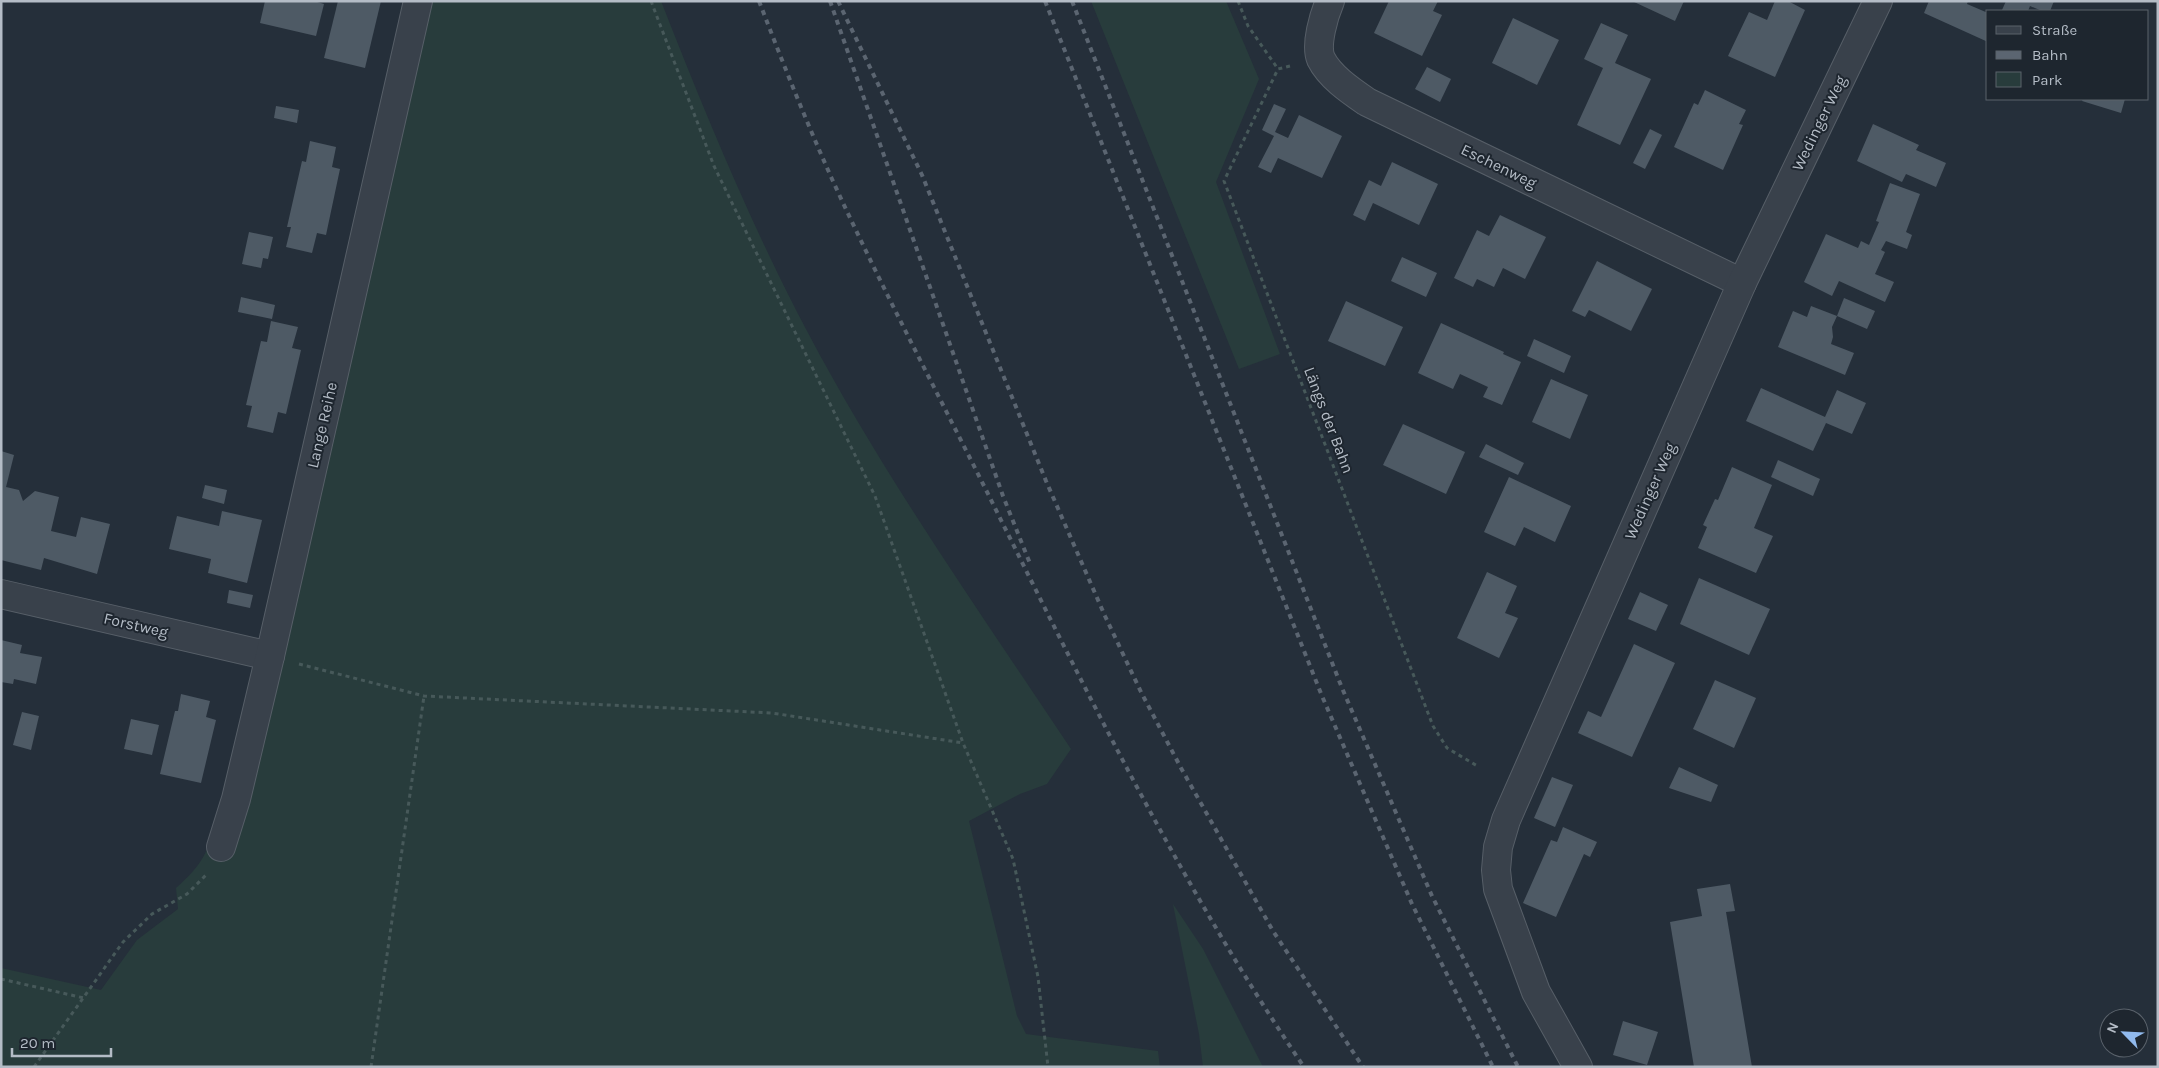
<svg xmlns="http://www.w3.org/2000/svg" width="2159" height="1068" font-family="Karla,sans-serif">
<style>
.green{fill:#283c3c}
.building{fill:#4e5a65}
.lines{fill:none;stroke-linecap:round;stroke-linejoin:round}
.street-casing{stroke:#575f68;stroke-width:30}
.path{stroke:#47595a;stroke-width:3;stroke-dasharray:4 4;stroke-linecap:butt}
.street{stroke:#39414b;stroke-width:28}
.rail{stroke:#5b6571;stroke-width:4;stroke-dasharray:5 5;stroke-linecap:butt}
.labels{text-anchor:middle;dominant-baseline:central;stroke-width:4;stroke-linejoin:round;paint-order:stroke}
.street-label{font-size:16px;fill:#b4bcc6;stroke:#1e262f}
</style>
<rect width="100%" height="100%" fill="#252f3a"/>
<g class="green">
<path d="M409,1H661C705,113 751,225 807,331C884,477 980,612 1071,749L1047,784L1020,794L969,821L1017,1016L1026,1034L1158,1051L1160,1067H1V968L101,990L137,940L178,909L176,888C203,864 207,853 218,820Z"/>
<polygon points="1091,1 1226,1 1259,79 1216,182 1280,354 1239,369"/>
<polygon points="1173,904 1203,949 1263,1067 1203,1067 1199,1034"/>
</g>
<g class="building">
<polygon points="265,1 314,1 324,4 316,36 260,23"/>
<polygon points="338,1 381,1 365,68 324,58"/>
<polygon points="1389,1 1438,1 1433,11 1442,15 1422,56 1374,33"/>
<polygon points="1632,1 1684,1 1675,21"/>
<polygon points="1775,1 1788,1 1805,10 1775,77 1728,56 1749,12 1767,20"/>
<polygon points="1929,1 1968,1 1967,4 1988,13 1988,42 1924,13"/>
<polygon points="2006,1 2054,1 2050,11 2042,11 2030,6 2028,11 2005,11 2002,10"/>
<polygon points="1513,18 1559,40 1537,85 1492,63"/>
<polygon points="1601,23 1628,35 1615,63 1651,79 1620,145 1577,125 1603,68 1584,59"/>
<polygon points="1427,67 1451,79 1440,102 1415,89"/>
<polygon points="1705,90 1746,110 1739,124 1743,125 1723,170 1674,147 1694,103 1698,105"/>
<polygon points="2083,99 2125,99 2121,113 2082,101"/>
<polygon points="1274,104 1286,109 1275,132 1288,138 1299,115 1342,136 1322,178 1278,158 1271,173 1258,167 1274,136 1262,130"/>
<polygon points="276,106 299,110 297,123 274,118"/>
<polygon points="1873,124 1919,145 1916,150 1946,163 1936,187 1906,174 1902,182 1857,161"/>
<polygon points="1650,129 1662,135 1645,169 1633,163"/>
<polygon points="310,141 336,147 332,167 340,169 326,235 317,233 312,253 286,247 291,227 287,227 302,161 306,162"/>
<polygon points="1392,162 1438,184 1419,225 1373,203 1365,221 1353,215 1369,180 1381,186"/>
<polygon points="1890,183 1920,194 1906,232 1912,235 1907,249 1886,241 1881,250 1885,252 1875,274 1894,282 1885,302 1839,281 1832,296 1804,282 1826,234 1858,248 1861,241 1869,245 1879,222 1876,221"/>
<polygon points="1500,215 1546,237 1525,279 1503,268 1494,287 1477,279 1473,287 1454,278 1477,230 1489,236"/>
<polygon points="249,232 273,237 268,259 263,258 261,268 242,264"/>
<polygon points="1402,257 1437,273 1426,297 1391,281"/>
<polygon points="1597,261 1652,289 1631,331 1589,310 1585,317 1572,311"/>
<polygon points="241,297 275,305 272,319 238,312"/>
<polygon points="1844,298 1875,311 1867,329 1837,316"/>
<polygon points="1346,301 1403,327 1385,366 1328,341"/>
<polygon points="1811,306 1837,316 1832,327 1833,337 1831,344 1854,353 1845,375 1778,347 1793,311 1807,317"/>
<polygon points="271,321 298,327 292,348 301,350 286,414 278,412 273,433 247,427 252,406 246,405 261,341 267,342"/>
<polygon points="1441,323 1504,352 1503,354 1521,362 1502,405 1483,397 1488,387 1460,374 1453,389 1418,373"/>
<polygon points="1534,339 1571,356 1564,373 1527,356"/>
<polygon points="1551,379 1588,395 1570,439 1532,422"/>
<polygon points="1761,388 1825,417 1837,390 1866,403 1852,434 1826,423 1813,451 1746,421"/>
<polygon points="1403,424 1465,452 1446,494 1383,465"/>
<polygon points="1486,444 1524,463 1518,475 1479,457"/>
<polygon points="1,451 14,455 6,487 19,490 23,501 35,491 59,497 51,531 76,537 81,517 110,524 97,574 44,558 41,570 1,560"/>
<polygon points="1778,460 1820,479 1813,496 1771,477"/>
<polygon points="1732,467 1772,485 1754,528 1773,536 1756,573 1698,548 1707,527 1703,525 1715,499 1718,500"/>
<polygon points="1509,477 1571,506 1555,542 1524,527 1515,546 1484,532"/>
<polygon points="205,485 227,490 224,504 202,498"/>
<polygon points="222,511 262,520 247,583 208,573 211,559 169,549 177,516 219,526"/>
<polygon points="1487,572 1517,586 1505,613 1518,618 1499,658 1457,638"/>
<polygon points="1699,578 1770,609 1749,655 1680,624"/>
<polygon points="229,590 253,595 250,608 227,603"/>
<polygon points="1640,592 1668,605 1656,631 1628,619"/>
<polygon points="1,640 22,645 20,653 42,657 36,684 14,679 13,684 1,682"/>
<polygon points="1634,644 1675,663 1632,757 1578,733 1588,711 1601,717"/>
<polygon points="1715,680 1756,698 1734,748 1693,729"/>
<polygon points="181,694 210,701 206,717 216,720 201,783 160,774 175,711 178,711"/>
<polygon points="22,712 39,716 31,750 13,745"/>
<polygon points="131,719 159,725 152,755 124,749"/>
<polygon points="1679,767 1718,785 1711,802 1669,788"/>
<polygon points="1552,777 1573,785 1555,827 1534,818"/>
<polygon points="1563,827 1597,842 1590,857 1584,854 1556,917 1523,903 1551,840 1557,842"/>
<polygon points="1730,884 1735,911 1726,912 1752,1067 1694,1067 1670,922 1702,916 1697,889"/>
<polygon points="1623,1021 1658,1032 1647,1065 1613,1055"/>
</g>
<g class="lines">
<g class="street-casing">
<g id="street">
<path d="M1330,1C1324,15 1315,45 1321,59C1330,77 1351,91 1367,102L1742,283"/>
<polyline points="1,594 270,656"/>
<polyline points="221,847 236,799 270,656 418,1"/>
<polyline points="1578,1067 1536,992 1498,889 1496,870 1498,847 1506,820 1742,283 1878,1"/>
</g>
</g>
<g class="path">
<polyline points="651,1 714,166 875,496 963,743 1013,859 1038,977 1048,1067"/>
<polyline points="1238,1 1248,26 1278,69"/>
<polyline points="1290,66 1278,69 1224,181 1433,726 1447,748 1479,767"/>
<polyline points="299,664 424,696 772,713 963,743"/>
<polyline points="1,979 84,998"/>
<polyline points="34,1067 123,942 152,914 187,894 207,874"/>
<polyline points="371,1067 424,696"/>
</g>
<use href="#street" class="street"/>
<g class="rail">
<path d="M759,1C782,61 806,121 832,179C884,293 943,403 998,514C1092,703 1185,892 1304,1067"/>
<polyline points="830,1 1003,496 1031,566"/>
<polyline points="838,1 922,175 1046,481 1105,616 1141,692 1181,768 1273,931 1363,1067"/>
<polyline points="1045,1 1322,696 1412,904 1493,1067"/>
<polyline points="1072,1 1342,688 1432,896 1518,1067"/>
</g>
</g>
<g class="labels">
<g class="street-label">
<text transform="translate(1819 123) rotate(-64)">Wedinger Weg</text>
<text transform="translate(1499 166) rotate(26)">Eschenweg</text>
<text transform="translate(1329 420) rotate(69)">Längs der Bahn</text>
<text transform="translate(322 425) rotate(-77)">Lange Reihe</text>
<text transform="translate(1650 491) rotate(-66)">Wedinger Weg</text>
<text transform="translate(136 625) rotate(13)">Forstweg</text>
</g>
</g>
<rect width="2159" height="1068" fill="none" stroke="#b4bcc6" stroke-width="5"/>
<rect x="1986" y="10" width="162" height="90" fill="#1e262f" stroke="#5a626b"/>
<rect x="1996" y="26" width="25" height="8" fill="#39414b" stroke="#5a626b"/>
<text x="2032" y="35" font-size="15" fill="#b4bcc6">Straße</text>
<rect x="1996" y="51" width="25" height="8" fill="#5b6571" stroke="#5a626b"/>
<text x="2032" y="60" font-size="15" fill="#b4bcc6">Bahn</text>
<rect x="1996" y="72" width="25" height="15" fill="#283c3c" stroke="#5a626b"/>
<text x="2032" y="85" font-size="15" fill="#b4bcc6">Park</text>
<g transform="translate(2124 1033) rotate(294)"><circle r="24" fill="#1e262f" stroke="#5a626b"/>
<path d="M0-4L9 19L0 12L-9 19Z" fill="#91baee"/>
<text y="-8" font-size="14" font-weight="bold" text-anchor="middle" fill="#b4bcc6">N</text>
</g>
<path d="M12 1048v8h99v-8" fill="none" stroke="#b4bcc6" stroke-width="2.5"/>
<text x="20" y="1048" font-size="15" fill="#b4bcc6" stroke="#1e262f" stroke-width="4" paint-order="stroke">20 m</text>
</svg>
